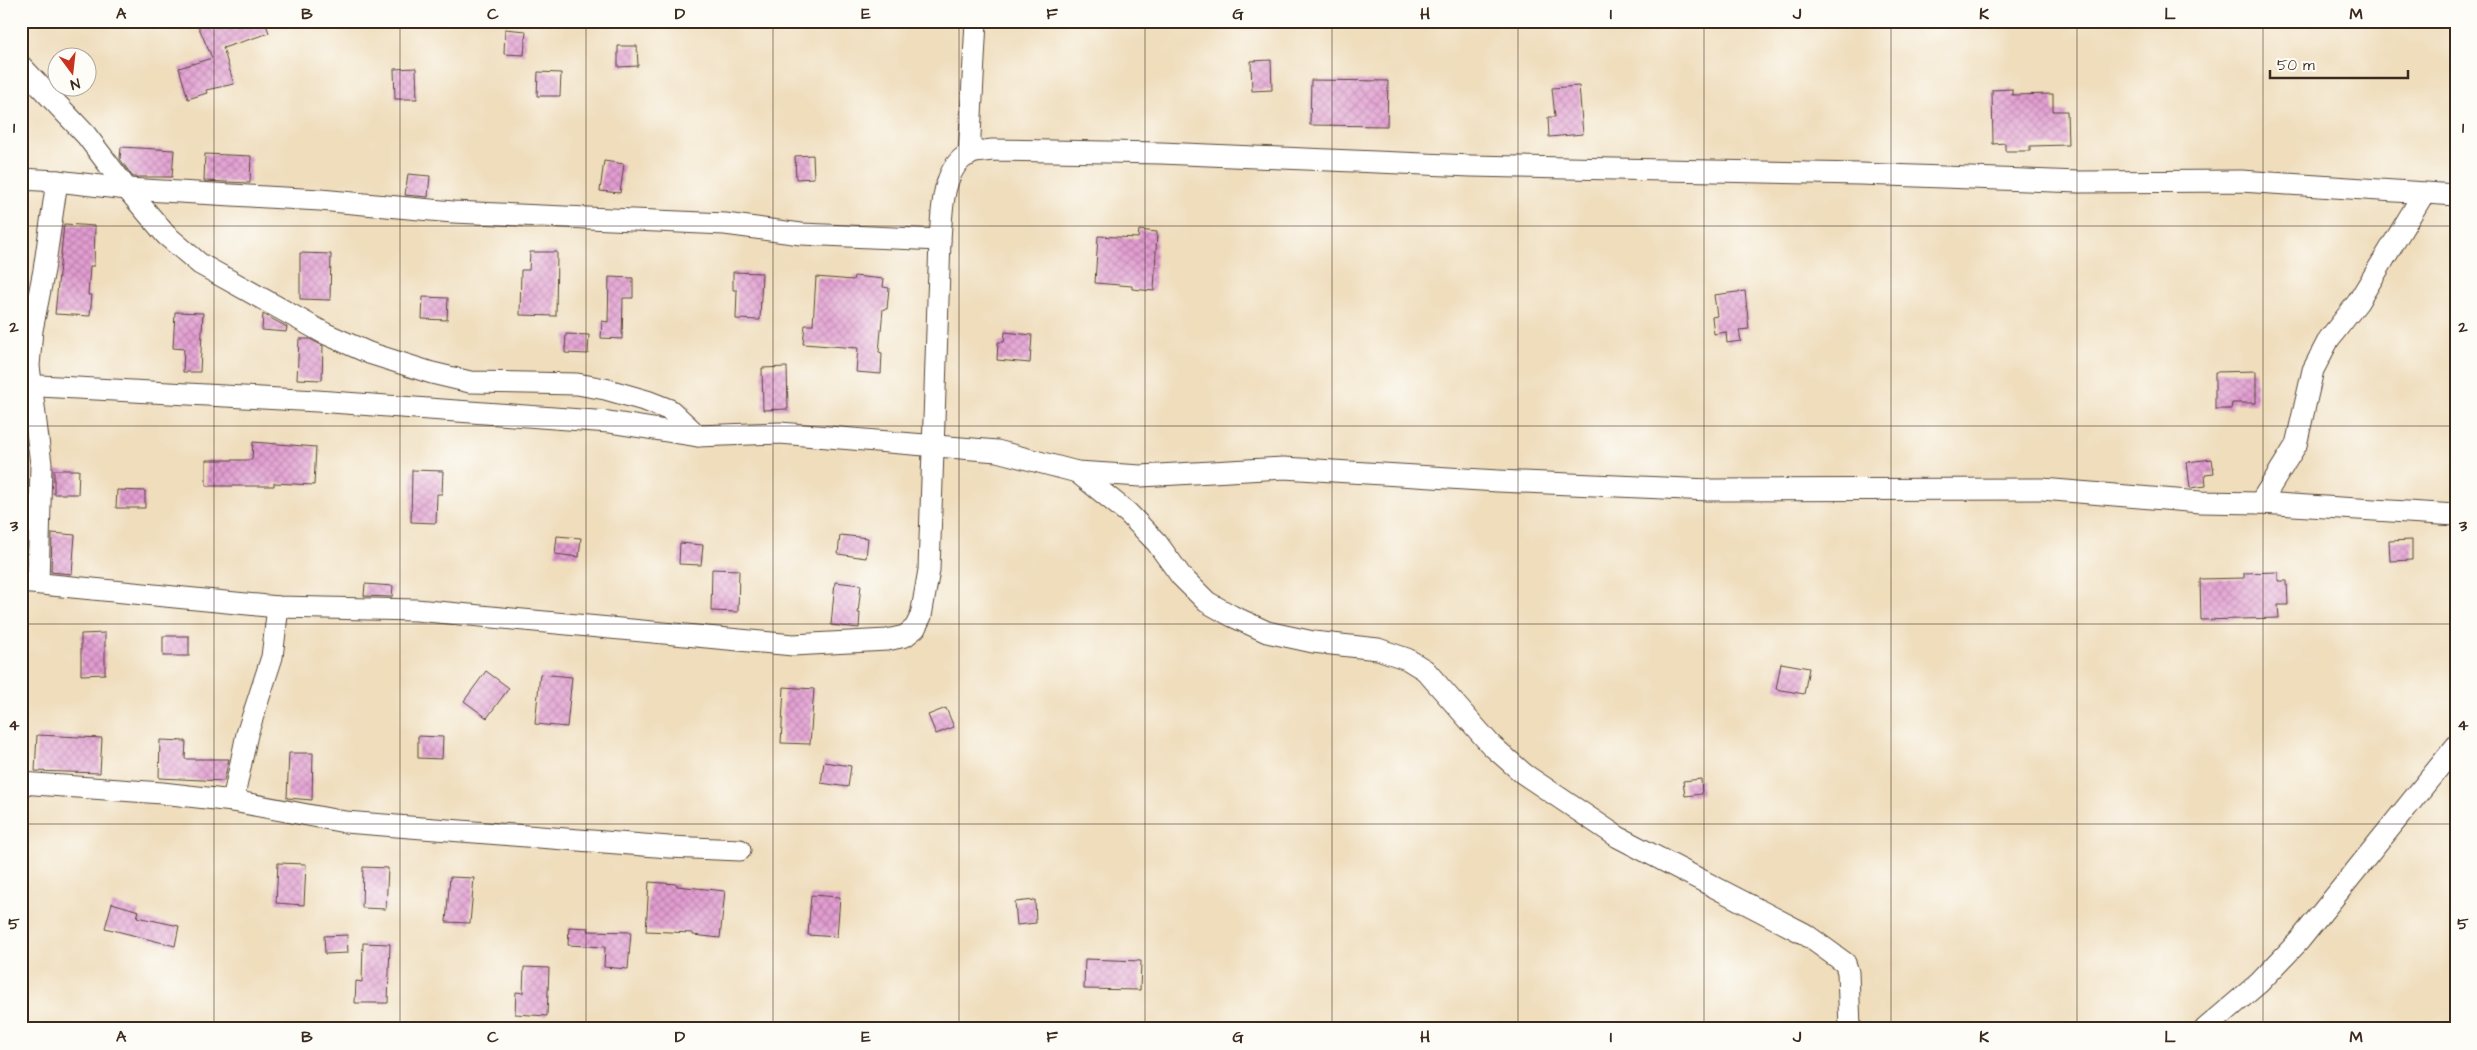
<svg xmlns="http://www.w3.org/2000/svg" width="2477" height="1050" font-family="'Architects Daughter',sans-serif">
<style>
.building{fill:url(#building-cross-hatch)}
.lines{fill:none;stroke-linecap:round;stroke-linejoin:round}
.street-casing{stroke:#564536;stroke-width:23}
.street{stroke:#fff;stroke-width:21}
.grid{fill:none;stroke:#3b2a1e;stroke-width:1;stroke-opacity:0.55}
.neatline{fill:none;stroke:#3b2a1e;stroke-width:2}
.grid-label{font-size:16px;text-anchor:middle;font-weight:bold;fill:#3b2a1e}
</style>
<defs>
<pattern id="building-cross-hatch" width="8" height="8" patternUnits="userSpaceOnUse" patternTransform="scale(1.25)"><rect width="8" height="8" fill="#e29dd1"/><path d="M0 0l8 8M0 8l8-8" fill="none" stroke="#b880a9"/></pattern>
</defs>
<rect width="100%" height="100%" fill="#fdfcf7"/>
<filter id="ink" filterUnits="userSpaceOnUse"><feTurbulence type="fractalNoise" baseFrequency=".02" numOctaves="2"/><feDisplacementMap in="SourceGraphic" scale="10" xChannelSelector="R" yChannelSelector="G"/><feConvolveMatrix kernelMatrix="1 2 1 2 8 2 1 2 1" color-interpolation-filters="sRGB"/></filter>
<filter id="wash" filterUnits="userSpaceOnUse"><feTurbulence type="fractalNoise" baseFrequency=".0096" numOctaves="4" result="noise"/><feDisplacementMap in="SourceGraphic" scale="20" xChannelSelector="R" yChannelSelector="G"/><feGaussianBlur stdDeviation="1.12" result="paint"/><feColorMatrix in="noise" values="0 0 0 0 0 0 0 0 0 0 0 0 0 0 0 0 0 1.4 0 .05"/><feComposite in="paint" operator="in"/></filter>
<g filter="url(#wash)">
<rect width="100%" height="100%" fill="#efddbc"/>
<g id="blocks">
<g class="building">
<polygon points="196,21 265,21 269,33 223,48 234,84 206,90 207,93 188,99 179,68 212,58"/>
<polygon points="505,29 526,31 524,55 504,54"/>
<polygon points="618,46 637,46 638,66 618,67"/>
<polygon points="1271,60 1272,90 1252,91 1251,61"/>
<polygon points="416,68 417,99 395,99 394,69"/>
<polygon points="538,72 561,73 560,96 537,96"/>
<polygon points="1311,80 1388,81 1387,126 1310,125"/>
<polygon points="1579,86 1583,134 1549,137 1548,117 1555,117 1552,88"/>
<polygon points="2012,89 2012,95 2053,94 2053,111 2067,111 2068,145 2030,146 2030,151 2005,151 2005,143 1993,144 1992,90"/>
<polygon points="121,147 174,150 172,177 133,177 120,159"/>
<polygon points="205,154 251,156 250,183 204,181"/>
<polygon points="813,155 814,178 796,179 795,156"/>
<polygon points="604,161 624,164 620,193 600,191"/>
<polygon points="408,174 430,176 428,197 405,195"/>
<polygon points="64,224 95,226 94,266 90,266 88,295 92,295 90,316 55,314"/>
<polygon points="1139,230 1157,232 1154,291 1132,289 1132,286 1095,283 1098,236 1138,238"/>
<polygon points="530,252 557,252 556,316 520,315 521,270 529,270"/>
<polygon points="300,253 331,254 330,300 300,299"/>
<polygon points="733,272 762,273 760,320 736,319 737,290 733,290"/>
<polygon points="854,276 884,279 883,287 889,288 887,309 883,309 879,352 882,353 881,374 856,372 858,348 803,344 805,325 813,325 816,277 853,280"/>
<polygon points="609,277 633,278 633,298 623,298 622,339 601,338 602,321 608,322"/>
<polygon points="1745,291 1749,329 1739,330 1741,341 1727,343 1726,332 1714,334 1712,317 1717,316 1714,295"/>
<polygon points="423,297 448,298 447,320 422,319"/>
<polygon points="175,312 203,313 200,372 183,372 184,349 173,348"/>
<polygon points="263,314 287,327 286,332 262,330"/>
<polygon points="1005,332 1032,335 1030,363 997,360 998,342 1004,342"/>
<polygon points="566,334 589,335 588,354 565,353"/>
<polygon points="299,339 310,339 323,346 322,380 297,379"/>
<polygon points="787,367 788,409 763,410 762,368"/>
<polygon points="2256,371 2256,403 2232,403 2231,409 2215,409 2215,372"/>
<polygon points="253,442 316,447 314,485 274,483 274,486 206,486 206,460 252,460"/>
<polygon points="2212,459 2214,473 2205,474 2206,486 2190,488 2187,462"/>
<polygon points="54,470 79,470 78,494 54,494"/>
<polygon points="412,470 443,471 442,494 437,494 436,523 411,522"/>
<polygon points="117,490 145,491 145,508 116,508"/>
<polygon points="52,533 75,535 72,574 51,572"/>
<polygon points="840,535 868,538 866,558 838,554"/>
<polygon points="557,536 581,538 579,557 555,554"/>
<polygon points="2412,540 2412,560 2390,561 2389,541"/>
<polygon points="680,543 703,545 701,565 679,564"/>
<polygon points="712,569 739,570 738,612 711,611"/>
<polygon points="2278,572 2278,581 2287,581 2288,605 2278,605 2279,618 2201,620 2200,579 2244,578 2244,573"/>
<polygon points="835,582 861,585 858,613 860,613 859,628 831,625"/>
<polygon points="365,584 393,586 392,597 364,596"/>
<polygon points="105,633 105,674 81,675 81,634"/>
<rect x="163" y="636" width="26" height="20"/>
<polygon points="1781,663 1809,668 1804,694 1776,689"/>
<polygon points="486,671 509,688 487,718 464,701"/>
<polygon points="540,674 572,677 567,727 535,724"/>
<polygon points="784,687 814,689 810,744 781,743"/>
<polygon points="946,708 954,727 936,734 928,715"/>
<polygon points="37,735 102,738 100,773 35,771"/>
<polygon points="418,736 443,737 442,759 418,758"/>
<polygon points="160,740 186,741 185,759 229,759 224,781 159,778"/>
<polygon points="289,753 313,753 312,800 287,798"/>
<polygon points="824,762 851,766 848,787 821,783"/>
<polygon points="1701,779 1702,794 1685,796 1683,781"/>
<polygon points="278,863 306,864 304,905 276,903"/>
<polygon points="363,867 388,868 386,909 362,908"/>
<polygon points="450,877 474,878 470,923 446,922"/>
<polygon points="649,882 677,884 677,886 725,891 720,938 693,935 693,933 646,931"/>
<polygon points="811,895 840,897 837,937 808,935"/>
<polygon points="1035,900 1036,923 1017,925 1015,902"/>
<polygon points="112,903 139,911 137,917 179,926 175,946 105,928"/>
<polygon points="569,927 589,928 588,931 631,932 628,969 604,967 605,947 568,945"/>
<polygon points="347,935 348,953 325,954 324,936"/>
<polygon points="363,943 390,944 388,1003 355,1003 356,981 362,982"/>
<polygon points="1085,959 1141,961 1140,990 1084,989"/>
<polygon points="524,967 549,968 547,1016 515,1014 516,992 523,993"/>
</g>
</g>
</g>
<g filter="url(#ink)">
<use href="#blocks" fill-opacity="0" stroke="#564536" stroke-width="1"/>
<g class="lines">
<g class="street-casing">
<g id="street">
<polyline points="21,66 86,135 127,189 166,235 200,264 324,333 369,353 432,373 470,382 577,384 605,389 647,401 670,410 698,436"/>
<polyline points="969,155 976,21"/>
<polyline points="21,179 57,181 127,189 320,200 453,212 725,224 801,234 940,240"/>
<polyline points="21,385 317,401 609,422 698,436 780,433 997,451 1077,472 1141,476 1284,468 1498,481 1710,490 2042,489 2200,502 2260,503 2456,515"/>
<polyline points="1077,472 1128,513 1157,543 1181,576 1207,602 1232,616 1267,632 1313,642 1378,649 1407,659 1425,670 1491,745 1524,774 1618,837 1805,934 1845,963 1848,972 1850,1029"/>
<polyline points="2260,503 2296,445 2313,370 2329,339 2358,302 2424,193"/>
<path d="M21,582L278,607L416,610L793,645L887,640L905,636L915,628L921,616L929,570L940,240C942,214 941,168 969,154C975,151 986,151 993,150L1161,153L1471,166L1860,174L2079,182L2241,181L2456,195"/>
<polyline points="38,583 41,464 29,366 32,330 44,270 57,181"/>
<polyline points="21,783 162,793 233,801 345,822 669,847 740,850"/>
<polyline points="233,801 247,734 272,657 278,607"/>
<polyline points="2205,1029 2259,983 2299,941 2456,746"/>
</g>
</g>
<use href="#street" class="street"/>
</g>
</g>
<path class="grid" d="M214,21V1029M400,21V1029M586,21V1029M773,21V1029M959,21V1029M1145,21V1029M1332,21V1029M1518,21V1029M1704,21V1029M1891,21V1029M2077,21V1029M2263,21V1029M21,226H2456M21,426H2456M21,624H2456M21,824H2456"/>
<rect width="2477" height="1050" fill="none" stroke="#fdfcf7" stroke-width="55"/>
<g transform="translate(72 72) rotate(165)"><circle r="24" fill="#fdfcf7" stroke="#afa8a0"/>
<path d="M0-4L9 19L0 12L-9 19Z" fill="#c8321e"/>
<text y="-8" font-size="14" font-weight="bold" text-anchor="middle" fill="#3b2a1e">N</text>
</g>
<path d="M2270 70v8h138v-8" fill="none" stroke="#3b2a1e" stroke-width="2.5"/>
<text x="2277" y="70" font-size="15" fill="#3b2a1e" stroke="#fdfcf7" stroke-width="4" paint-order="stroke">50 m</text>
<rect x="28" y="28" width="2422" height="994" class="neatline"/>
<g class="grid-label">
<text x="121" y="19">A</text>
<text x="307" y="19">B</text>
<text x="493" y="19">C</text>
<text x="680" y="19">D</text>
<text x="866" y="19">E</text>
<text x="1052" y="19">F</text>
<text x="1238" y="19">G</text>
<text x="1425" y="19">H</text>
<text x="1611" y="19">I</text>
<text x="1797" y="19">J</text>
<text x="1984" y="19">K</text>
<text x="2170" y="19">L</text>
<text x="2356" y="19">M</text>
<text x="14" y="133">1</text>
<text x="2463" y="133">1</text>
<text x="14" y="332">2</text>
<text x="2463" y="332">2</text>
<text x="14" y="531">3</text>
<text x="2463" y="531">3</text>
<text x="14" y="730">4</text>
<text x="2463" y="730">4</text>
<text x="14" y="929">5</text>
<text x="2463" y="929">5</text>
<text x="121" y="1042">A</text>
<text x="307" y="1042">B</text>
<text x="493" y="1042">C</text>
<text x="680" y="1042">D</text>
<text x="866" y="1042">E</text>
<text x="1052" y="1042">F</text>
<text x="1238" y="1042">G</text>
<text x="1425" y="1042">H</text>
<text x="1611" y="1042">I</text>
<text x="1797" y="1042">J</text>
<text x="1984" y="1042">K</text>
<text x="2170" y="1042">L</text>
<text x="2356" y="1042">M</text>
</g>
</svg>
